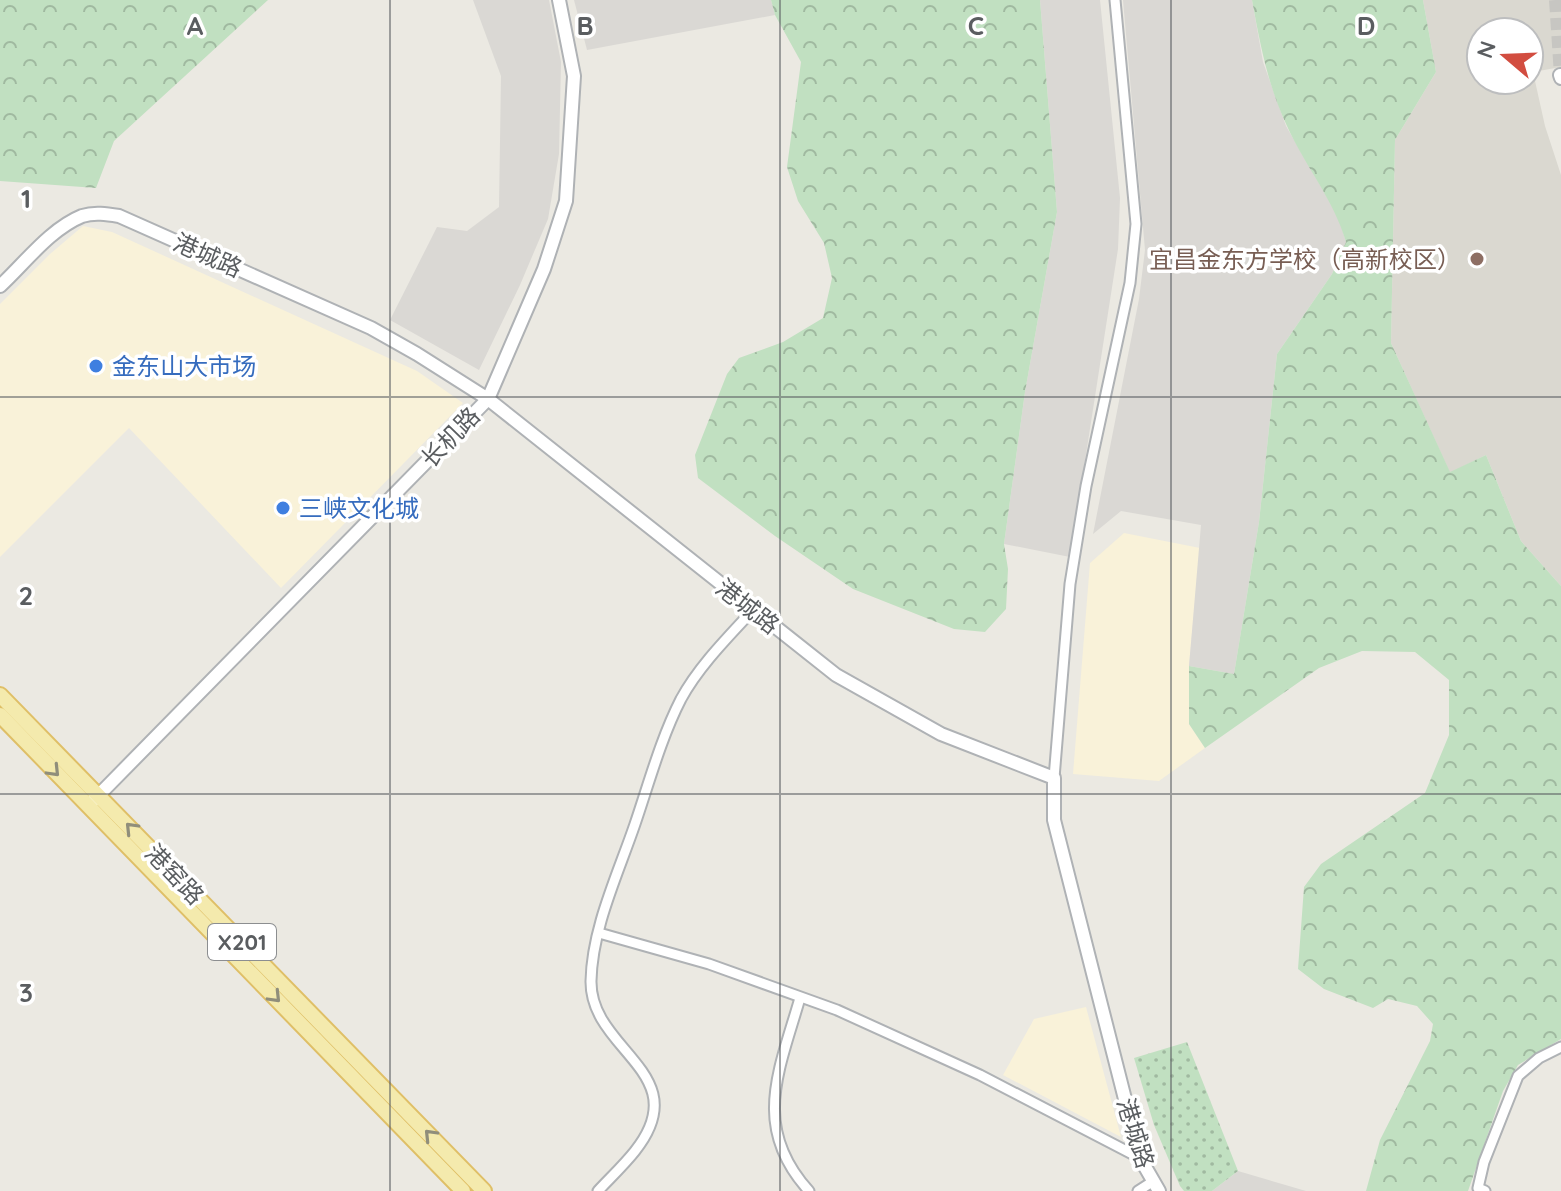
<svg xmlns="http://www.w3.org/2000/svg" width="1561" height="1191" font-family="Quicksand,'Noto Sans SC',sans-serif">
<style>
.commercial{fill:#f9f2d9}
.industrial{fill:#dad8d4}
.education{fill:#dad8d0;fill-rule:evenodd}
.grass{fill:url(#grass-dots)}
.forest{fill:url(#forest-crowns)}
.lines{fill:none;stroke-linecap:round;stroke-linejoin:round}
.tertiary-tunnel{stroke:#c7c6c2;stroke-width:12;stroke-dasharray:12 6;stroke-linecap:butt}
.minor-casing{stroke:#afb2b5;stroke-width:13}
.tertiary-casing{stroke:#afb2b5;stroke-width:16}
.primary-casing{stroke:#dfbf67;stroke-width:18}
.minor{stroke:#fff;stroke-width:9}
.tertiary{stroke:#fff;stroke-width:12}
.primary{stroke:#f4eaad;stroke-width:14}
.oneway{stroke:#908e7b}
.grid{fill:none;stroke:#5a5d60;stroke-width:2;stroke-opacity:0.55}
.education-dot{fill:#8d6e63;stroke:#fff;stroke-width:3}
.shop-dot{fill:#3f7fe0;stroke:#fff;stroke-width:3}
.labels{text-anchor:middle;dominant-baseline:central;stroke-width:7;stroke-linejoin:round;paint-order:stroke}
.shield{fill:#fff;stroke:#8c8e90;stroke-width:2}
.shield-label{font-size:22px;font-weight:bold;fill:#5a5d60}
.street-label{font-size:24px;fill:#5a5d60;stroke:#fff}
.education-label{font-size:24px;fill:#785e54;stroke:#fff;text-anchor:end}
.shop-label{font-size:24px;fill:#366cbe;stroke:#fff;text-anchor:start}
.grid-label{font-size:26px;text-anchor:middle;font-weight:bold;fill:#5a5d60;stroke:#fff;stroke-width:7;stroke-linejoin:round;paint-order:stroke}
</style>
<defs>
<pattern id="grass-dots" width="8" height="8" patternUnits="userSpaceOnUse" patternTransform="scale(2)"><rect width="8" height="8" fill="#c1e0c1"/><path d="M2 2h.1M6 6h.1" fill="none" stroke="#a0b9a0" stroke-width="1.8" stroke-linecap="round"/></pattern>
<pattern id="forest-crowns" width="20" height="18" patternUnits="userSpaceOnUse" patternTransform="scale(2)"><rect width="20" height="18" fill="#c1e0c1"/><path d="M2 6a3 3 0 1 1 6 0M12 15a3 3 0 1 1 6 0" fill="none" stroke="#a0b9a0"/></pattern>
</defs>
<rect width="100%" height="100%" fill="#ebe9e2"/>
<g class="commercial">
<polygon points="83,226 112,232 417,371 463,403 281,588 129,428 0,557 0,304 50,254"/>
<polygon points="1124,533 1200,548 1189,666 1189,724 1205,748 1159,781 1073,774 1090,563"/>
<polygon points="1086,1007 1121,1137 1003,1075 1034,1019"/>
</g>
<g class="industrial">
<polygon points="473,0 549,0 561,62 559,154 548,219 520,285 479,370 390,320 437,227 467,231 499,207 501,76"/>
<polygon points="574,0 771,0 775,15 587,50"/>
<polygon points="1040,0 1100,0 1120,198 1118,249 1070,557 1004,544 1025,392 1057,212"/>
<polygon points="1123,0 1252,0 1263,62 1286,126 1339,218 1346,242 1332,274 1277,354 1259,522 1234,674 1189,666 1201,525 1121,511 1093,534 1139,299 1145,250"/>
<polygon points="1238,1171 1306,1191 1212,1191"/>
</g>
<path class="education" d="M1423,0H1561V67L1533,72L1545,126L1561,175V586L1521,541L1486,455L1450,473L1391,343L1395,140L1436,72ZM1481,32H1529V80H1481Z"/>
<polygon class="grass" points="1187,1042 1238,1171 1212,1191 1184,1191 1180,1186 1154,1125 1134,1058"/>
<g class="forest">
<polygon points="0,0 268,0 114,141 96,188 0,181"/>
<polygon points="771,0 1040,0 1057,212 1025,392 1004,544 1008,569 1006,609 985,632 954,629 853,589 775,536 698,478 695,455 727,374 739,358 783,342 823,318 832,278 824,243 798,201 787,167 801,62 775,15"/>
<path d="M1252,0H1423L1436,72L1395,140L1391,343L1450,472L1486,455L1521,541L1561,586V1039L1518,1065L1503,1091L1468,1191H1366L1380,1140L1430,1041L1433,1024L1417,1006L1388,999L1373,1008L1324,989L1298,969L1304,887L1321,864L1425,793L1449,735V680L1415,652L1362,651L1319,668L1205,748L1189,724V666L1234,674L1259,522L1277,354L1332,274L1346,242C1334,200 1305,166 1287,126C1268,86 1260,44 1252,0Z"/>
</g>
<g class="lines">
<polyline class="tertiary-tunnel" points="1555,0 1560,75"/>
<g class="minor-casing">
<g id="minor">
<polyline points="1054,778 1070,584 1086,486 1130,283 1136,224 1115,0"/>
<polyline points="599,933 709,964 837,1010 980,1075 1140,1158"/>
<path d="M800,998C779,1071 751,1127 809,1191"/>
<path d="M598,1191C610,1178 624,1165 635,1151C697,1073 590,1051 591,981C592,928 618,874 635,824C649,783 661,738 681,699C699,666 728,637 753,610"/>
<polyline points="1138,1191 1152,1182"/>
<polyline points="1485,1191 1478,1188 1484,1162 1518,1076 1539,1058 1561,1047"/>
</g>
</g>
<g class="tertiary-casing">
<g id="tertiary">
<polyline points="1560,75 1561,78"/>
<path d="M0,286C24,264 50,229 82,216C94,212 107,214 119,216L371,328L417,354L488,399L836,675L941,734L1054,778V820L1140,1158L1159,1191"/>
<polyline points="92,802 488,399 544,269 566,201 574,76 559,0"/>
</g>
</g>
<g class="primary-casing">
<g id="primary">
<polyline points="0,695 484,1191"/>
<polyline points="0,715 463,1191"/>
</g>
</g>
<use href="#minor" class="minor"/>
<use href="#tertiary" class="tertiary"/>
<use href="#primary" class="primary"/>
</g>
<defs><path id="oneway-chevron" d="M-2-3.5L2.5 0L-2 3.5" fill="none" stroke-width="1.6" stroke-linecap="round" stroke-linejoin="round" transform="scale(2)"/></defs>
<g class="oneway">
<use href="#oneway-chevron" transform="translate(54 771) rotate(46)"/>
<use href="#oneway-chevron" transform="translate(131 828) rotate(-134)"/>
<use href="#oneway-chevron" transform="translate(275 997) rotate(46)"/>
<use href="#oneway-chevron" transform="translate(430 1135) rotate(-134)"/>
</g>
<path class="grid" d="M390,0V1191M780,0V1191M1171,0V1191M0,397H1561M0,794H1561"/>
<circle class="education-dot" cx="1477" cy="259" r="8"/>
<g class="shop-dot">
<circle cx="96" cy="366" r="8"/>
<circle cx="283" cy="508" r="8"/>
</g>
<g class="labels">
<rect class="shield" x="208" y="924" width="68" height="36" rx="6"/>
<g class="shield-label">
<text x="242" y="942">X201</text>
</g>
<g class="street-label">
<text transform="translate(208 255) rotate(24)">港城路</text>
<text transform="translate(450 437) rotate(-46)">长机路</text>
<text transform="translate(748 606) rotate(38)">港城路</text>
<text transform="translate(175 874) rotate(46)">港窑路</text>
<text transform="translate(1136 1133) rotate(73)">港城路</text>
</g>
<g class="education-label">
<text x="1461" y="259">宜昌金东方学校（高新校区）</text>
</g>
<g class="shop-label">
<text x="112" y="366">金东山大市场</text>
<text x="299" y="508">三峡文化城</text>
</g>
</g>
<g class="grid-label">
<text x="195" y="35">A</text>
<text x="585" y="35">B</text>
<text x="976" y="35">C</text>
<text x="1366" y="35">D</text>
<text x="26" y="208">1</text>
<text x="26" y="605">2</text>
<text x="26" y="1002">3</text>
</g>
<g transform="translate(1505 56) rotate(289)"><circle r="38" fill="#ffffff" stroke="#bdbebf" stroke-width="2"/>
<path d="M0-6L14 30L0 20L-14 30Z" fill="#d24d40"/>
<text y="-12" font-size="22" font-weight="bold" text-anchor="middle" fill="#5a5d60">N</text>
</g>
</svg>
